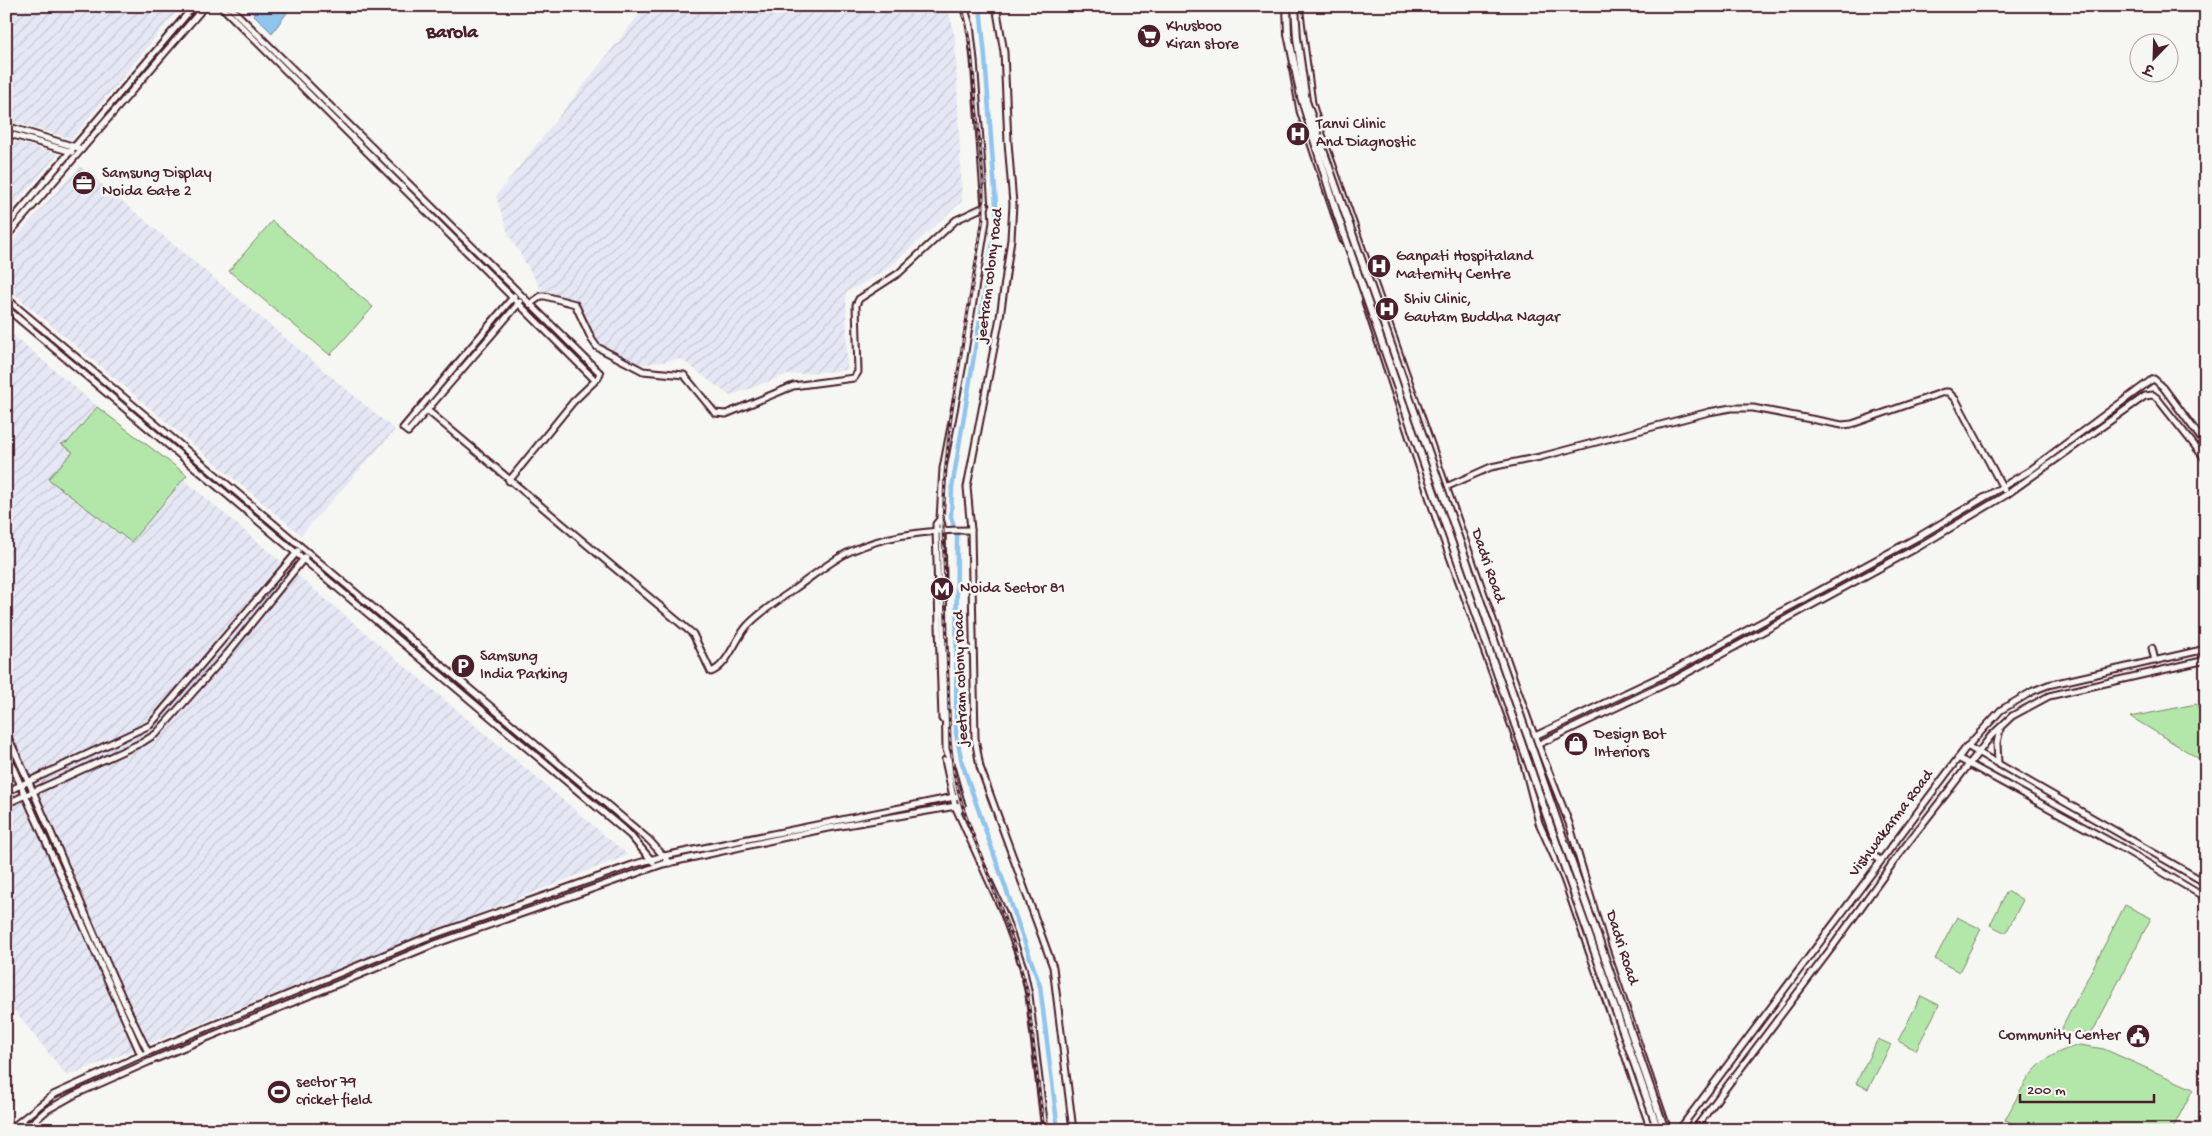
<svg xmlns="http://www.w3.org/2000/svg" width="2212" height="1136" font-family="'Gochi Hand','Playpen Sans Deva',sans-serif">
<style>
.industrial{fill:url(#industrial-furrows)}
.green{fill:#b2e7a9;stroke:#7e836a}
.water{fill:#8fc4ed;stroke:#73829f}
.lines{fill:none;stroke-linecap:round;stroke-linejoin:round}
.canal{stroke:#8fc4ed;stroke-width:4.5}
.minor-casing{stroke:#4a1f2b;stroke-width:9}
.minor{stroke:#f6f6f2;stroke-width:5}
.rail-casing{stroke:#4a1f2b;stroke-width:3}
.rail{stroke:#f6f6f2;stroke-width:1;stroke-dasharray:4;stroke-linecap:butt}
.major-bridge-casing{stroke:#4a1f2b;stroke-width:10;stroke-linecap:butt}
.major-bridge{stroke:#f6f6f2;stroke-width:6}
.labels{text-anchor:middle;dominant-baseline:central;stroke-width:5;stroke-linejoin:round;paint-order:stroke}
.poi-label{font-size:16px;fill:#4a1f2b;stroke:#f6f6f2;text-anchor:start}
.street-label{font-size:16px;fill:#4a1f2b;stroke:#f6f6f2}
.quarter-label{font-size:19px;font-weight:bold;fill:#4a1f2b;stroke:#f6f6f2}
</style>
<defs>
<pattern id="industrial-furrows" width="10" height="10" patternUnits="userSpaceOnUse" patternTransform="scale(1.25)"><rect width="10" height="10" fill="#e5e8f4"/><path d="M-1 1l2-2M0 10L10 0M9 11l2-2" fill="none" stroke="#c6c7d1"/></pattern>
</defs>
<rect width="100%" height="100%" fill="#f6f6f2"/>
<filter id="ink" filterUnits="userSpaceOnUse"><feTurbulence type="fractalNoise" baseFrequency=".02" numOctaves="2"/><feDisplacementMap in="SourceGraphic" scale="10" xChannelSelector="R" yChannelSelector="G"/><feConvolveMatrix kernelMatrix="1 2 1 2 8 2 1 2 1" color-interpolation-filters="sRGB"/></filter>
<g filter="url(#ink)">
<g class="industrial">
<polygon points="6,6 181,6 72,139 6,120"/>
<polygon points="646,6 947,6 955,37 962,201 889,268 846,293 847,370 786,375 730,396 681,359 639,365 589,338 577,301 542,291 509,235 496,196"/>
<polygon points="6,139 58,154 6,214"/>
<polygon points="80,166 395,430 301,535 6,287 6,248"/>
<polygon points="6,329 628,855 67,1076 6,1000"/>
</g>
<g class="green">
<polygon points="272,221 373,307 330,355 229,271"/>
<polygon points="97,407 187,475 131,542 48,479 73,452 61,444 68,442"/>
<polygon points="2196,704 2206,719 2206,763 2131,717"/>
<polygon points="2007,891 2023,900 2006,933 1990,925"/>
<polygon points="2125,905 2151,918 2092,1033 2064,1035 2062,1028"/>
<polygon points="1957,917 1981,929 1959,972 1935,959"/>
<polygon points="1921,996 1939,1005 1916,1050 1898,1041"/>
<polygon points="1878,1039 1891,1045 1868,1089 1856,1083"/>
<path d="M2080,1045L2104,1049L2193,1089L2172,1130H2029L2005,1120C2027,1080 2033,1057 2080,1045Z"/>
</g>
<polygon class="water" points="245,6 292,6 272,33"/>
<g class="lines">
<polyline class="canal" points="980,6 985,57 997,218 952,488 951,517 957,535 956,733 962,763 1040,986 1058,1130"/>
<g class="minor-casing">
<g id="minor">
<polyline points="221,6 595,380"/>
<polyline points="229,6 600,373 598,378 573,402 509,481"/>
<polyline points="996,6 1004,52 1008,142 1013,204 1011,239 1000,317 967,487 971,530 975,738 980,767 1053,967 1073,1130"/>
<polyline points="1299,6 1312,103 1319,126 1529,722 1569,823 1605,946 1668,1130"/>
<polyline points="1292,66 1300,111 1343,240"/>
<polyline points="6,126 82,149"/>
<polyline points="6,133 72,152"/>
<polyline points="6,227 194,6"/>
<polyline points="6,237 205,6"/>
<polyline points="514,296 403,428 408,432 520,302"/>
<polyline points="6,298 649,840 670,863"/>
<polyline points="1365,302 1438,524 1520,749 1539,823 1564,879 1651,1130"/>
<polyline points="530,304 541,296 545,296 575,304 592,340 597,347 643,371 684,375 715,413 726,414 793,386 854,378 858,372 856,305 859,299 899,273 956,220 986,206"/>
<polyline points="6,308 630,835 653,862"/>
<path d="M427,410L693,634L711,672C728,666 736,637 748,625C762,610 781,599 797,587C814,575 832,560 851,551C888,534 931,530 971,530"/>
<polyline points="1446,487 1491,467 1540,457 1709,412 1731,408 1753,408 1842,425 1852,424 1944,392 1948,392 1956,400 2004,490"/>
<polyline points="940,519 936,524 936,531 942,719"/>
<polyline points="2152,648 2155,661"/>
<path d="M6,733C57,838 96,948 148,1052"/>
<polyline points="1516,740 1535,736 1672,671 1918,537 2029,471 2150,381 2154,379 2163,387 2206,445"/>
<polyline points="1967,746 2206,883"/>
<polyline points="1520,749 1537,745 1674,680 1920,546 2006,495 2145,396 2153,395 2157,398 2206,460"/>
<polyline points="6,752 141,1055"/>
<polyline points="1958,758 2122,848 2206,898"/>
<polyline points="945,760 955,806 1003,912 1023,967 1029,995 1045,1130"/>
<polyline points="1998,764 1997,743 2000,729"/>
<polyline points="6,792 150,725 298,551"/>
<polyline points="6,804 143,742 157,733 227,654 305,557"/>
<polyline points="959,811 962,805 946,749 942,525 940,519 943,468 963,364 986,221 974,60 970,25 964,6"/>
<polyline points="1870,853 1880,860"/>
<polyline points="9,1130 53,1095 148,1052 425,938 635,864 664,856 959,796"/>
<polyline points="24,1130 47,1110 74,1095 153,1060 432,945 663,864 823,829 962,805"/>
<polyline points="1679,1130 1965,749 2001,710 2033,691 2048,685 2206,649"/>
<polyline points="1694,1130 1833,946 1900,853 1991,736 2012,716 2049,696 2206,660"/>
</g>
</g>
<use href="#minor" class="minor"/>
<g class="rail-casing">
<polyline id="rail" points="962,6 971,49 983,180 983,218 951,416 945,474 943,527 950,740 954,774 963,808 1013,941 1027,990 1044,1130"/>
</g>
<use href="#rail" class="rail"/>
<g class="major-bridge-casing">
<g id="major-bridge">
<polyline points="1287,6 1288,34 1301,97 1337,214 1565,868 1658,1130"/>
<polyline points="1295,6 1297,38 1306,101 1665,1130"/>
</g>
</g>
<use href="#major-bridge" class="major-bridge"/>
</g>
</g>
<defs>
<g id="supermarket-disc" transform="scale(1.25)"><circle r="9.5" fill="#4a1f2b" stroke="#f6f6f2"/><path d="M-6-5.5h2.5l.6 2H6L4.5 2H-2.5L-4.4-4H-6ZM-1.5 3.2a1.3 1.3 0 1 0 .1 0ZM3 3.2a1.3 1.3 0 1 0 .1 0Z" fill="#fff"/></g>
<g id="hospital-disc" transform="scale(1.25)"><circle r="9.5" fill="#4a1f2b" stroke="#f6f6f2"/><path d="M-5-5h3v3.5h4V-5h3V5h-3V1.5h-4V5h-3Z" fill="#fff"/></g>
<g id="office-disc" transform="scale(1.25)"><circle r="9.5" fill="#4a1f2b" stroke="#f6f6f2"/><path d="M-6-3h4V-5.5h4V-3h4V5H-6ZM-1-4.5V-3h2v-1.5ZM-6 0V1H6V0Z" fill="#fff"/></g>
<g id="metro-disc" transform="scale(1.25)"><circle r="9.5" fill="#4a1f2b" stroke="#f6f6f2"/><path d="M-5.5 5V-5H-3L0 0L3-5H5.5V5H3V-.5L0 4L-3-.5V5Z" fill="#fff"/></g>
<g id="parking-disc" transform="scale(1.25)"><circle r="9.5" fill="#4a1f2b" stroke="#f6f6f2"/><path d="M-3.5-5.5H1a3.5 3.5 0 0 1 0 7H-1V5.5H-3.5ZM-1-3.4V-.6H.8a1.4 1.4 0 0 0 0-2.8Z" fill="#fff"/></g>
<g id="shop-disc" transform="scale(1.25)"><circle r="9.5" fill="#4a1f2b" stroke="#f6f6f2"/><path d="M-5-2.5h2.3a2.7 3.5 0 0 1 5.4 0H5L5.5 6h-11ZM-1.5-2.5h3a1.5 2.3 0 0 0-3 0Z" fill="#fff"/></g>
<g id="civic-disc" transform="scale(1.25)"><circle r="9.5" fill="#4a1f2b" stroke="#f6f6f2"/><path d="M-.6-6.5H3V-4.5H.6V-3L4-1V1h2V6H-6V1h2V-1L-.6-3ZM-1.2 2.5V6h2.4V2.5Z" fill="#fff"/></g>
<g id="stadium-disc" transform="scale(1.25)"><circle r="9.5" fill="#4a1f2b" stroke="#f6f6f2"/><path d="M0-5a6.5 5 0 1 0 0 10a6.5 5 0 1 0 0-10ZM-3.5-1.8h7v3.6h-7Z" fill="#fff"/></g>
</defs>
<g fill-rule="evenodd">
<use href="#supermarket-disc" x="1149" y="36"/>
<use href="#hospital-disc" x="1298" y="134"/>
<use href="#office-disc" x="84" y="183"/>
<use href="#hospital-disc" x="1379" y="266"/>
<use href="#hospital-disc" x="1387" y="309"/>
<use href="#metro-disc" x="942" y="589"/>
<use href="#parking-disc" x="463" y="666"/>
<use href="#shop-disc" x="1576" y="744"/>
<use href="#civic-disc" x="2138" y="1036"/>
<use href="#stadium-disc" x="279" y="1092"/>
</g>
<g class="labels">
<g class="poi-label">
<text x="1166" y="27">Khusboo<tspan x="1166" dy="18">Kiran store</tspan></text>
<text x="1316" y="125">Tanvi Clinic<tspan x="1316" dy="18">And Diagnostic</tspan></text>
<text x="102" y="174">Samsung Display<tspan x="102" dy="18">Noida Gate 2</tspan></text>
<text x="1396" y="257">Ganpati Hospitaland<tspan x="1396" dy="18">Maternity Centre</tspan></text>
<text x="1404" y="300">Shiv Clinic,<tspan x="1404" dy="18">Gautam Buddha Nagar</tspan></text>
<text x="960" y="589">Noida Sector 81</text>
<text x="480" y="657">Samsung<tspan x="480" dy="18">India Parking</tspan></text>
<text x="1594" y="735">Design Bot<tspan x="1594" dy="18">Interiors</tspan></text>
<text x="2120" y="1036" text-anchor="end">Community Center</text>
<text x="296" y="1083">sector 79<tspan x="296" dy="18">cricket field</tspan></text>
</g>
<g class="street-label">
<text transform="translate(991 275) rotate(-83)">jeetram colony road</text>
<text transform="translate(1487 566) rotate(71)">Dadri Road</text>
<text transform="translate(962 678) rotate(-92)">jeetram colony road</text>
<text transform="translate(1892 824) rotate(-53)">Vishwakarma Road</text>
<text transform="translate(1621 948) rotate(72)">Dadri Road</text>
</g>
<g class="quarter-label">
<text x="452" y="33">Barola</text>
</g>
</g>
<rect width="2212" height="1136" fill="none" stroke="#f6f6f2" stroke-width="25"/>
<rect x="12" y="12" width="2187" height="1111" fill="none" stroke="#4a1f2b" stroke-width="2" filter="url(#ink)"/>
<g transform="translate(2154 58) rotate(203)"><circle r="24" fill="#f6f6f2" stroke="#b1a0a2"/>
<path d="M0-4L9 19L0 12L-9 19Z" fill="#4a1f2b"/>
<text y="-8" font-size="14" font-weight="bold" text-anchor="middle" fill="#4a1f2b">उ</text>
</g>
<path d="M2020 1094v8h134v-8" fill="none" stroke="#4a1f2b" stroke-width="2.5"/>
<text x="2027" y="1094" font-size="15" fill="#4a1f2b" stroke="#f6f6f2" stroke-width="4" paint-order="stroke">200 m</text>
</svg>
